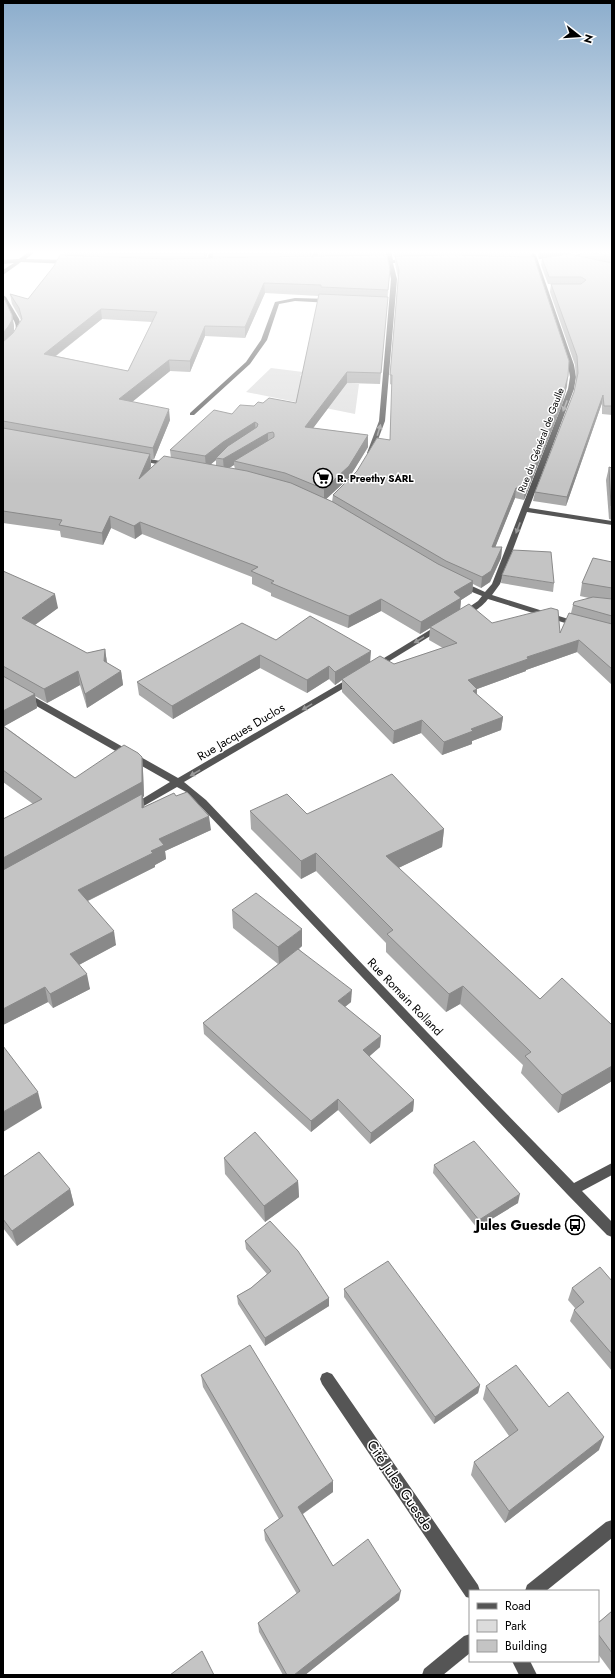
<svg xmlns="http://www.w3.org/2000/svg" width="615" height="1678" font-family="Jost,sans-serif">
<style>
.green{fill:#dcdcdc}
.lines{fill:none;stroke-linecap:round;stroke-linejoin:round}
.minor{fill:#555;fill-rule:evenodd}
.wall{fill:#a9a9a9;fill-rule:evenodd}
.shaded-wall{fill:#898989}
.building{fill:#c4c4c4;stroke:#898989;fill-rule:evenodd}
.oneway{fill:#999}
.labels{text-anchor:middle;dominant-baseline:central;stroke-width:3;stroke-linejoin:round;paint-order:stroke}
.far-street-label{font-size:10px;fill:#000;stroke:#fff}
.far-poi-label{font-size:10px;font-weight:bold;fill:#000;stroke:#fff;text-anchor:start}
.street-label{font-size:12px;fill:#000;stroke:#fff}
.near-poi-label{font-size:14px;font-weight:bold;fill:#000;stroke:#fff;text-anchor:end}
.near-street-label{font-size:14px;fill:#000;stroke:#fff}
</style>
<rect width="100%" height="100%" fill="#fff"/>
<polygon class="green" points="271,368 303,372 300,376 330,381 359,384 355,414 246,392"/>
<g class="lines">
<g class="minor">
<polygon points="31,250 37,250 26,259 69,260 72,262 69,264 21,262 3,275 3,270 14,263 3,264 3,260 19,259"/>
<polygon points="210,250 216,250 210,265 205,266"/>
<polygon points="314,250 320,250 315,264 312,266 309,264"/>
<polygon points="385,250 391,250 393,260 409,259 412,261 409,263 393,263 397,279 385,421 373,453 370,455 367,453 379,421 391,279 388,263 375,264 372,262 375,260 387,260"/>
<polygon points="590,250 598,250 567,261 562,260"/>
<path d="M533,253L536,255L574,365L576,377L574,389L529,508L612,521V525L527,512L500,584L492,595L581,623L582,625L581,627H578L488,599C483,606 469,617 460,616L459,614L478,601L482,596L457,586V582H463L485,592L492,584L568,389L570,377L568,365L530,255Z"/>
<path d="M3,295L6,297L19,319L22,329L14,343L3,353V348C32,319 3,321 3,295Z"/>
<polygon points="295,298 331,299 334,301 331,303 295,301 279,304 267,340 250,364 194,415 190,415 190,413 246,362 261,340 275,302"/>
<polygon points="139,457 171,463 174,465 171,467 137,460 137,458"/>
<polygon points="438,625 441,625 445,627 378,668 375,669 371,666"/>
<polygon points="353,676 357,679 356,681 184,782 206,800 428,1033 574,1183 612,1163 612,1175 582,1191 612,1222 612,1237 607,1235 567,1194 188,793 177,787 135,811 129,811 127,809 129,807 170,782 3,687 3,680 6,681 178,778"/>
<polygon points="327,1372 332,1374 478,1585 480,1591 470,1591 470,1598 466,1597 322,1384 320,1379 322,1374"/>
<polygon points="612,1520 612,1538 546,1591 525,1591 527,1585 606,1522"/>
<polygon points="470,1634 470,1653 443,1675 422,1675 424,1669 464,1636"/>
<polygon points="512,1661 530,1661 537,1675 519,1675"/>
</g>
</g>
<g class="wall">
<path d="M209,250L206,258H213V254L214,250H313L311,257H313L318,256V252L385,250V255L389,279L380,384L347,383L313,428L368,435V447L349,478L326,499L332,502L333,495L390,440L392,385L390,384V375L398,278L395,264V257H394L392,250H612V415L602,414V403L566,506L533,501L535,492L574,392L576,380L575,365L550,292L551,284H548L541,265L542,259H539L538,256L539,250L532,252L531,257L567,386L562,405L524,500L515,498L495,547H502L501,558L490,582L481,588L473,584L472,593L461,600L460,610L492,623L560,633L571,613L573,605L589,598L580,596L582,583L612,562V685L577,652L526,670V671L477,689V695L503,717L501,730L472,741V744L442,755L421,733L393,744L342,692V680L335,685L329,679L307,693L260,668L173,719L139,695L137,682L276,640L370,662L394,664L443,648L429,640L430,628L420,634L381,611L348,628L271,596V593L252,584V577L142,534L135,539L111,528L103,545L61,537L60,531L3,523V296L12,315L14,326V331L12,335L13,333L21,320L12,304L10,294L28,299L64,256L63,252ZM581,251L580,256L569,254ZM265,293L319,296L296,403H263L254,406L232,414L170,450L171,458L150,470L151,466V459H154L170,420L132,402L170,371L190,372L205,336L245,338ZM102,319L152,322L128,371L56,356ZM216,460V466L210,465ZM234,465L235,469L229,468Z"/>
<polygon points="609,467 612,468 612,520 609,519 606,480"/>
<polygon points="3,571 58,608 35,625 87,653 105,649 107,663 121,671 123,685 87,708 80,685 47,703 35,696 37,708 4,726 75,778 142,757 143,771 144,796 143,797 144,807 211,830 165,851 166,859 155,865 155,867 88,901 116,945 79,965 90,989 53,1008 48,1002 3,1025 33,804 3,782"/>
<polygon points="502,575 554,583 553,592 501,583"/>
<polygon points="250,811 307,814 444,829 442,847 398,868 540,999 612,1025 612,1081 558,1113 521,1073 523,1065 460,1004 446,1012 386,952 386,943 316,871 301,879 251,829"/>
<polygon points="232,910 302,946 299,949 351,1002 345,1007 381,1036 380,1047 369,1056 414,1100 413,1111 370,1144 338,1110 311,1132 204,1034 203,1023 278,964 233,928"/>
<polygon points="224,1158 298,1181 299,1197 265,1222 225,1174"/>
<polygon points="434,1165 518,1203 477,1228 433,1173"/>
<polygon points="3,1177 70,1189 74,1205 17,1246 3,1228"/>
<polygon points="245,1241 329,1298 329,1306 265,1346 238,1304 237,1296 251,1288 267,1274 246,1249"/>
<polygon points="612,1281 612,1371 570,1321 574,1310 575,1308 568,1300 572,1288"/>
<polygon points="344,1289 480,1385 478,1393 434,1424 344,1297"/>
<polygon points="201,1375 333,1492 303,1514 333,1566 399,1600 305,1675 283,1675 259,1632 258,1623 297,1594 265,1540 264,1530 279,1519 203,1387"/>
<polygon points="486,1386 549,1407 599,1450 505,1523 471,1475 474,1462 509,1436 483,1399"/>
<polygon points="612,1611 612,1673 598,1654 598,1623"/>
</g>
<g class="shaded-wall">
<polygon points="205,250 209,250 204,262 204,254"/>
<polygon points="311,250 313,250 310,260 310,252"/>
<polygon points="525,250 539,250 531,252"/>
<polygon points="556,250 586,250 581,250 581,251 553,258 542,258 542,259 539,259 540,252"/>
<polygon points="390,269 387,307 380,384 381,373"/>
<polygon points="264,283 265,293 245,338 245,327"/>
<polygon points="101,309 102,319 45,364 44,354"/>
<polygon points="12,315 14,326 14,331 10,338 3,346 3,333"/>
<polygon points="205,326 205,336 190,372 190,361"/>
<polygon points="169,360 170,371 121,411 119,399"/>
<polygon points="347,372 347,383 305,439 305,427"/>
<polygon points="568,376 567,386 562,405 524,500 525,489"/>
<polygon points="603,395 602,403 566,506 567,497"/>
<polygon points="169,409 170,420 154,459 153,448"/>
<polygon points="255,422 256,434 216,458 216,460 206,468 205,456 223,442"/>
<polygon points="268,433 268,445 234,461 234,465 224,471 223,459"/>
<polygon points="368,435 368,447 349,478 324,501 324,489"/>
<polygon points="150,454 151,466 141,491 139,479"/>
<polygon points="516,488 515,498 491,558 492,547"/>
<polygon points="110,516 111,528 103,545 102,533"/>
<polygon points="140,522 142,534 135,539 134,526"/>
<polygon points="502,547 501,558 490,582 481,588 482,577"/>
<polygon points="473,581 472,593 461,600 460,610 430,627 430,628 420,634 421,622 454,592"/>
<polygon points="55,594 58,608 25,632 22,618"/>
<polygon points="381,599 381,611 348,628 349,616"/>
<polygon points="579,640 577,652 526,670 526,671 477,689 476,702 468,680 527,657"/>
<polygon points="105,649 107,663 104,661"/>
<polygon points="371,651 370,664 342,679 342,680 335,685 335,672"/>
<polygon points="260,655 260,668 173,719 172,706"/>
<polygon points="329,666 329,679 307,693 307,680"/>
<polygon points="78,671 80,685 47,703 44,689"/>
<polygon points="121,671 123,685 87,708 85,694"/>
<polygon points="35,694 37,708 3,727 3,711"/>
<polygon points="503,717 501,730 472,741 472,744 442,755 444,742 471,729"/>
<polygon points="422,720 421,733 393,744 394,731"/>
<polygon points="142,757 143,771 144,796 143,797 144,808 3,874 3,858"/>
<polygon points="209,816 211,830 165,851 166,859 155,865 155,867 81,904 78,890 151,851 159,839"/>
<polygon points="444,829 442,847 384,875 386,856"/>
<polygon points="316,853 316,871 301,879 301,861"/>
<polygon points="302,929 302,946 279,964 278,947"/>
<polygon points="114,931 116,945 73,968 70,954"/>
<polygon points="87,974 90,989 53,1008 50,994"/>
<polygon points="463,986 460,1004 446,1012 449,994"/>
<polygon points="45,987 48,1002 3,1025 3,1009"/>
<polygon points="352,990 351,1002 337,1013 338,1001"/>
<polygon points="381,1036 380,1047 363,1062 363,1050"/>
<polygon points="612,1066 612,1081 558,1113 562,1095"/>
<polygon points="38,1092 42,1108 3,1132 3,1112"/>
<polygon points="338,1099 338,1110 311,1132 311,1121"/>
<polygon points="414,1100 413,1111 370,1144 371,1133"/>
<polygon points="298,1181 299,1197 265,1222 264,1206"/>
<polygon points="70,1189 74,1205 17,1246 12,1231"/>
<polygon points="520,1194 518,1203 477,1228 479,1220"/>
<polygon points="329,1298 329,1306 265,1346 265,1338"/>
<polygon points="480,1385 478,1393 434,1424 435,1417"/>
<polygon points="604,1437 599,1450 505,1523 509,1511"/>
<polygon points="333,1481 333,1492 298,1517 298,1507"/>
<polygon points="401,1591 399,1600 305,1675 294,1675"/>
</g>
<g class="building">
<polygon points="64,250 205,250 204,254 63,252"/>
<polygon points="214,250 311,250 310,252 213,254"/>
<polygon points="319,250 385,250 386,251 318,252"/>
<polygon points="483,250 531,250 532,252"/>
<polygon points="539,250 556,250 540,252"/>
<polygon points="581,250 612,250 612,257"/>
<polygon points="569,254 612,263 612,406 604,406 603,395 567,497 535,492 574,392 578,373 577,356 551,284 581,284 586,280 581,277 549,277 542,258"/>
<path d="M60,255L166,259L309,256L313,257L316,256L387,255L390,269L388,290L321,287V285L264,283L245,327L205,326L190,361L169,360L119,399L169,409L153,448L3,421V342L13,333L22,319L19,308L10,294L28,299L54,266ZM101,309L157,312L128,371L44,354Z"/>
<polygon points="452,255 534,257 569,361 568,376 563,395 525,489 516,488 492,547 502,547 491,571 482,577 446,561 333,495 357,471 377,438 390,440 392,375 390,375 399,270 395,256"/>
<polygon points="319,294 388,297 381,373 347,372 305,427 368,435 349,466 324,489 285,473 234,461 274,437 274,434 273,432 268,433 223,459 216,458 228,446 257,427 258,424 255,422 223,442 205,456 170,450 214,410 232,414 240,405 254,406 258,402 263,403 269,398 296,403"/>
<polygon points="3,296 12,315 12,320 8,327 3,333"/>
<polygon points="3,428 150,454 139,479 164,456 247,471 291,483 333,502 438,564 473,581 454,592 461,598 421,622 381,599 349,616 271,583 274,581 251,571 258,567 140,522 134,526 110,516 102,533 59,525 62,520 3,511"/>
<polygon points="609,467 612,468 612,507 611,506"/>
<polygon points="513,550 551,552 554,583 502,575"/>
<polygon points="593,558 612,562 612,588 582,583"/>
<polygon points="3,571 55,594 22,618 87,653 105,649 104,661 121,671 85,694 78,671 44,689 3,666"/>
<polygon points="593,597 612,599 612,616 573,605 574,602"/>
<polygon points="469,604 492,623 551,608 558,610 560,633 569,613 612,624 612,669 579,640 527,657 528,659 468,680 477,689 473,691 503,717 471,729 473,731 444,742 422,720 394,731 342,679 380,656 394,664 457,643 430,627"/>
<polygon points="310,616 371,651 335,672 329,666 307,680 260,655 172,706 137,682 242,623 276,640"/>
<polygon points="3,676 35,694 3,711"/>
<polygon points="3,726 75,778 124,745 138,753 142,757 142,782 3,858 3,819 42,799 3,770"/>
<polygon points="392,774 444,829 386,856 540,999 562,978 612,1025 612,1066 562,1095 525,1056 531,1052 463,986 449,994 387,934 393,930 316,853 301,861 250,811 287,794 307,814"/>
<polygon points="187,792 209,816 159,839 164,845 151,851 153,853 78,890 114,931 70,954 87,974 50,994 45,987 3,1009 3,870 142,794 142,808 174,793 176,796"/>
<polygon points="256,893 302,929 278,947 232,910"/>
<polygon points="298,949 352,990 338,1001 381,1036 363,1050 414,1100 371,1133 338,1099 311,1121 203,1023"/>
<polygon points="3,1046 38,1092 3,1112"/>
<polygon points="255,1132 298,1181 264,1206 224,1158"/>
<polygon points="474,1141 520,1194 479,1220 434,1165"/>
<polygon points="39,1152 70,1189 12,1231 3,1219 3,1177"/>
<polygon points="270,1221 298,1251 329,1298 265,1338 237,1296 251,1288 271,1271 245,1241"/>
<polygon points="388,1261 480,1385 435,1417 344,1289"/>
<polygon points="600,1267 612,1281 612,1354 574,1310 584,1302 572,1288"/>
<polygon points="250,1345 333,1481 298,1507 333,1566 368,1539 401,1591 294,1675 287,1675 258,1623 300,1591 264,1530 283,1516 201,1375"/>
<polygon points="516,1365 549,1407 568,1392 604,1437 509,1511 474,1462 518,1430 486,1386"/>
<polygon points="612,1611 612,1653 598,1634 598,1623"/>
<polygon points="202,1651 214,1675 170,1675"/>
</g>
<defs><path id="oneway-solid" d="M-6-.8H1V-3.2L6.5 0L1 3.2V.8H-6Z"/></defs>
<g class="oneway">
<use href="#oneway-solid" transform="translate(565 406) rotate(111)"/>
<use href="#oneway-solid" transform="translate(379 430) rotate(-73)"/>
<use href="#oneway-solid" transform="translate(518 528) rotate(111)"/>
<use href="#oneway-solid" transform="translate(419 640) rotate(149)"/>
<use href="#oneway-solid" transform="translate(307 707) rotate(149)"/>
<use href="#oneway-solid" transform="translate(195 773) rotate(150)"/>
</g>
<linearGradient id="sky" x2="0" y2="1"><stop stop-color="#8cadcc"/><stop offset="0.52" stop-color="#fff"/><stop offset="1" stop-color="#fff" stop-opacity="0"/></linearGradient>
<rect width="615" height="485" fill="url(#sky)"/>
<defs>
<g id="supermarket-ring" transform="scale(1)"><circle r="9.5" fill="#fff" stroke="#000" stroke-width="1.5"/><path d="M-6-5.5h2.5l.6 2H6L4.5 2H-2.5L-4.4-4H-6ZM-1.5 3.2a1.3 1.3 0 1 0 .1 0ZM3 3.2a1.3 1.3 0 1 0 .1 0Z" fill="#000"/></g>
<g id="bus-ring" transform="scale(1)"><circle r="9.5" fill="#fff" stroke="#000" stroke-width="1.5"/><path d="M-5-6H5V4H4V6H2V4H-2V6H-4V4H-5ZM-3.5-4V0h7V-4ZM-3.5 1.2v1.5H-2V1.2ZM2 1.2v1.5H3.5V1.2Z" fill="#000"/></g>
</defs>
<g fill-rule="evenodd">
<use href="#supermarket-ring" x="323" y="478"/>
<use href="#bus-ring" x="575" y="1225"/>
</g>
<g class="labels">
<g class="far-street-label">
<text transform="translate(541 440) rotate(-69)">Rue du Général de Gaulle</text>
</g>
<g class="far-poi-label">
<text x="337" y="478">R. Preethy SARL</text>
</g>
<g class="street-label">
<text transform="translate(241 732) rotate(-31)">Rue Jacques Duclos</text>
<text transform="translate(405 997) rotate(46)">Rue Romain Rolland</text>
</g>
<g class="near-poi-label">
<text x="561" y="1225">Jules Guesde</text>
</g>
<g class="near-street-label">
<text transform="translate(400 1485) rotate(56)">Cité Jules Guesde</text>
</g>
</g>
<rect width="615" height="1678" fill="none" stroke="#000000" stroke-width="8"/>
<rect x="469" y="1590" width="130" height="72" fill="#ffffff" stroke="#999999"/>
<rect x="477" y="1603" width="20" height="6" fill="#555555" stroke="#999999"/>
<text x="505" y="1610" font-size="12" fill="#000000">Road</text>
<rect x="477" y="1620" width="20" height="12" fill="#dcdcdc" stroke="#999999"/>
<text x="505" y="1630" font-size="12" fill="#000000">Park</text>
<rect x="477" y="1640" width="20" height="12" fill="#c4c4c4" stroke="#999999"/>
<text x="505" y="1650" font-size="12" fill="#000000">Building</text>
<g transform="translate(579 36) rotate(107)" stroke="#ffffff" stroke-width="3" paint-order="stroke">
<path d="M0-3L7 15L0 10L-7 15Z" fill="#000000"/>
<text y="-6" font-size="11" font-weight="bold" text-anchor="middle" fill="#000000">N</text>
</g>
</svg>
